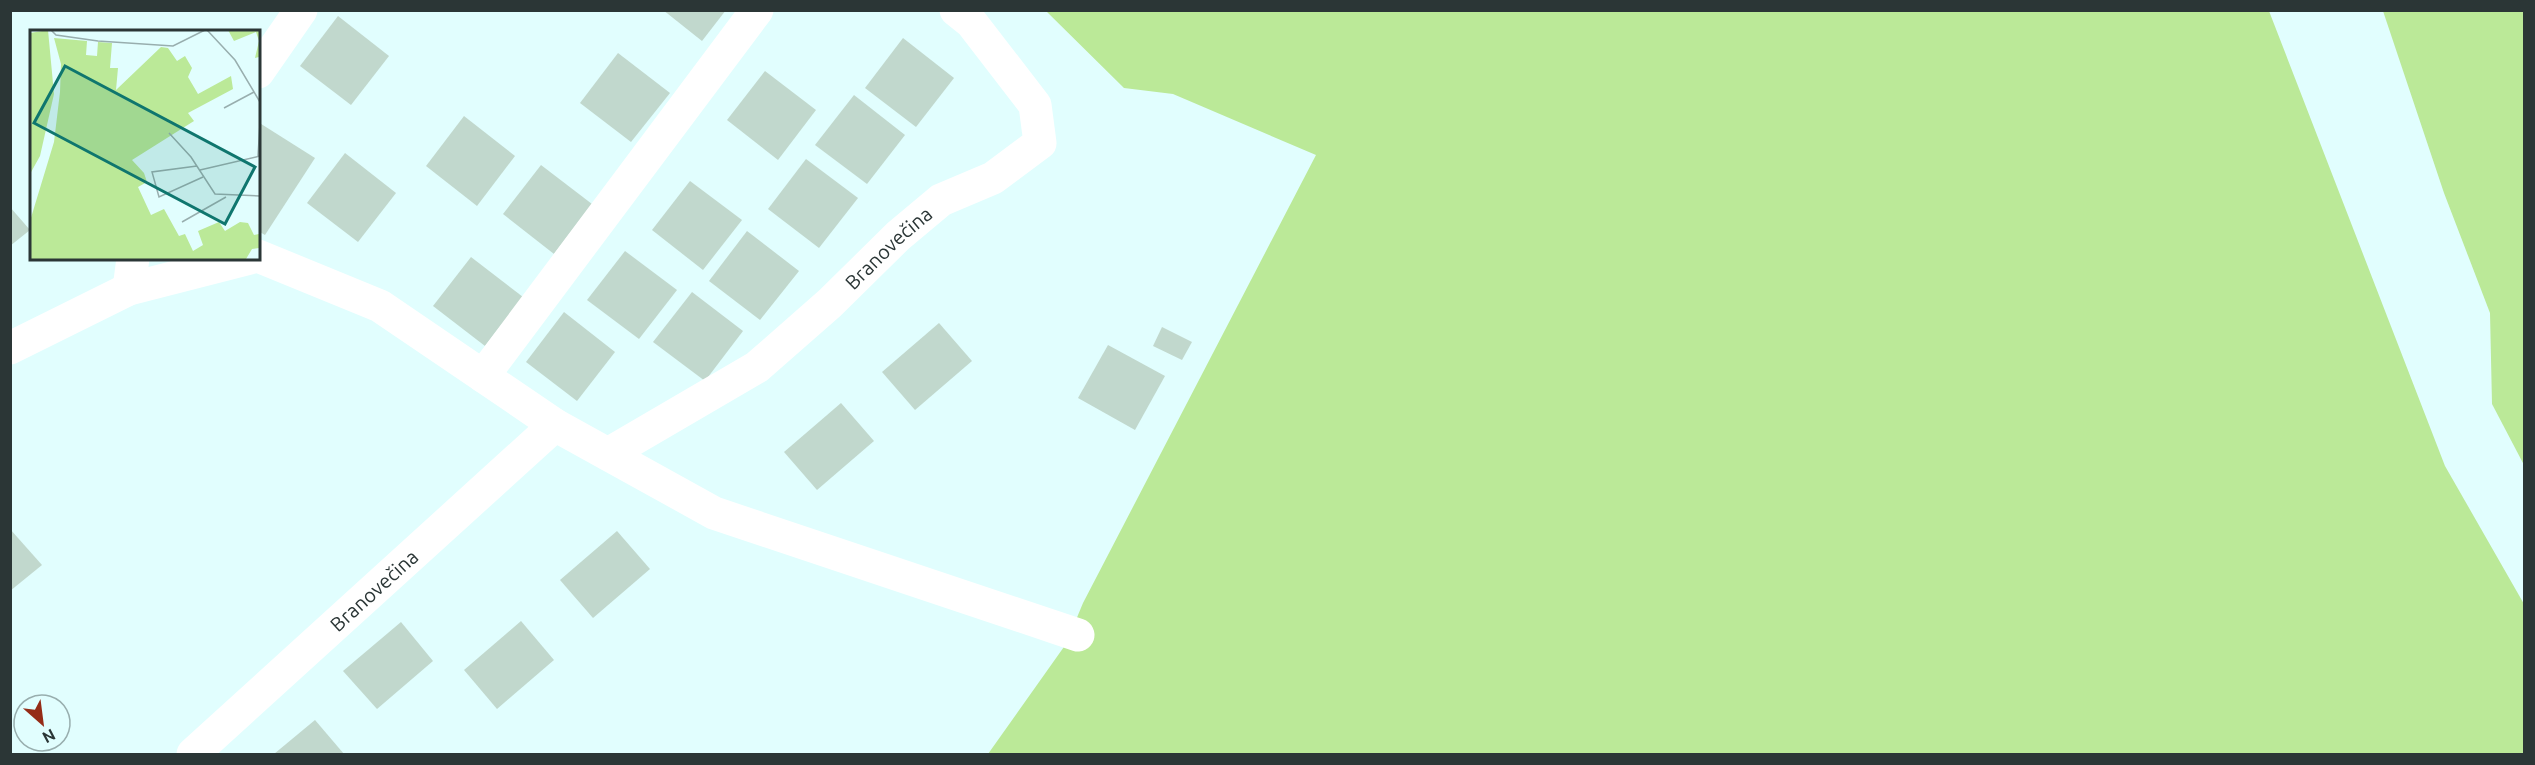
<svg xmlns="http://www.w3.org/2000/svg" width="2535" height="765" font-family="Ubuntu,sans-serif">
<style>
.green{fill:#bbe998}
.building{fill:#c1d8cd}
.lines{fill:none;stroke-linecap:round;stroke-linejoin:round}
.minor{stroke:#fff;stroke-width:33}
.labels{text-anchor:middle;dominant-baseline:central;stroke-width:6;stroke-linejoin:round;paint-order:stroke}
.street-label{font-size:20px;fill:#2b3636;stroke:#e1fefe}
.inset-road{fill:none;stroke:#98aeae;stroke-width:1.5}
.view{fill:#0f766e;fill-opacity:0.15;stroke:#0f766e;stroke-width:3}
.inset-edge{fill:none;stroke:#2b3636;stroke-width:3}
</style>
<rect width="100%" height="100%" fill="#e1fefe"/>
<g class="green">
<polygon points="1046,11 2269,11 2445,466 2524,604 2524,754 988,754 1066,644 1083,603 1316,155 1173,94 1124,88"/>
<polygon points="2383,11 2524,11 2524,465 2492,404 2490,313 2444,193"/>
</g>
<g class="building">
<polygon points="663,10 726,10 702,41"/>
<polygon points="338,16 389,56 351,105 300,66"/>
<polygon points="903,38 954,78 916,127 865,88"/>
<polygon points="618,53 670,93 631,142 580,103"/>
<polygon points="765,71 816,110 778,160 727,120"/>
<polygon points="854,95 905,135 867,184 815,145"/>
<polygon points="464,116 515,156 477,206 426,166"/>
<polygon points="258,122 315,158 265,235 258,231"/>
<polygon points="345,153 396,193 358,242 307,203"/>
<polygon points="806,159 858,198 819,248 768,209"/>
<polygon points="541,165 592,204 554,254 503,214"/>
<polygon points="690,181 742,220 703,270 652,230"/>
<polygon points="10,207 30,230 10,246"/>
<polygon points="747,231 799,271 760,320 709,281"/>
<polygon points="625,251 677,290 639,339 587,300"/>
<polygon points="471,257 523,297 485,346 433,306"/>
<polygon points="692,292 743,331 705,381 653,342"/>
<polygon points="564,312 615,352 577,401 526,362"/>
<polygon points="939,323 972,361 915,410 882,372"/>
<polygon points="1162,327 1192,342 1182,360 1153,346"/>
<polygon points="1108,345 1165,376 1135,430 1078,398"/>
<polygon points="841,403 874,441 817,490 784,452"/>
<polygon points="10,529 42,565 10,591"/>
<polygon points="617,531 650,569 593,618 560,580"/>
<polygon points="521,621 554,660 497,709 464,670"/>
<polygon points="401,622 433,661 377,709 343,671"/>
<polygon points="315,720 344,754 274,754"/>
</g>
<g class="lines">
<g class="minor">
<polyline points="258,72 301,10"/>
<polyline points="258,256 380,306 555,425 714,513 1078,635"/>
<polyline points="129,289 133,258"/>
<polyline points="10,348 129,289 250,258"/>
<polyline points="483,376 757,10"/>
<path id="s1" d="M608,454L757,367L830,303L898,236L941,200L993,178L1040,143L1035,105L971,22L956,10"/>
<path id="s2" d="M193,754L555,425"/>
</g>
</g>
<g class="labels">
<g class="street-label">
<text stroke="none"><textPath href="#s1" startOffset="350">Branovečina</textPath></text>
<text stroke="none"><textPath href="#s2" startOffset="244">Branovečina</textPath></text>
</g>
</g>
<g transform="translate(30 30)">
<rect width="230" height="230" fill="#e1fefe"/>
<path d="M18,0L24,64L10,126L0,144V3ZM198,0H229V27L225,28L229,11L226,2L204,11ZM24,8L57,11L56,25L67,26L68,12L82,13L80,38H88L86,60L131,17L138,18L147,31L155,26L162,38L158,47L168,64L201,46L203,59L158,83L164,91L102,130L114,143L117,152L108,157L121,185L134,179L149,206L155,204L163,221L173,215L168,201L189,192L195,201L210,192L218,193L224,205L229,204V218L222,219L216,229H0V191L24,112L30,62L31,34Z" fill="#bbe998"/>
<path class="inset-road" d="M21,0L26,5L68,11L143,16L175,0M177,0L205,30L230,72M194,78L224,62M139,103L161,127L185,164L230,166M228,126L230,93M167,136L122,142L129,167L173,147M170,140L230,126M152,192L196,167"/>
<path class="view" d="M35,36L225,137L195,194L4,93Z"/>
<rect width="230" height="230" class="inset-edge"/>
</g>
<rect width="2535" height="765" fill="none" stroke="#2b3636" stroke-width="24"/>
<g transform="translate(42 723) rotate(152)"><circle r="28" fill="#e1fefe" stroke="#98aeae" stroke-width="1.5"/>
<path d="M0-4.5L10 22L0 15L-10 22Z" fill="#952c17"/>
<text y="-9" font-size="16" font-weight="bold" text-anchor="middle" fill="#2b3636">N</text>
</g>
</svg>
